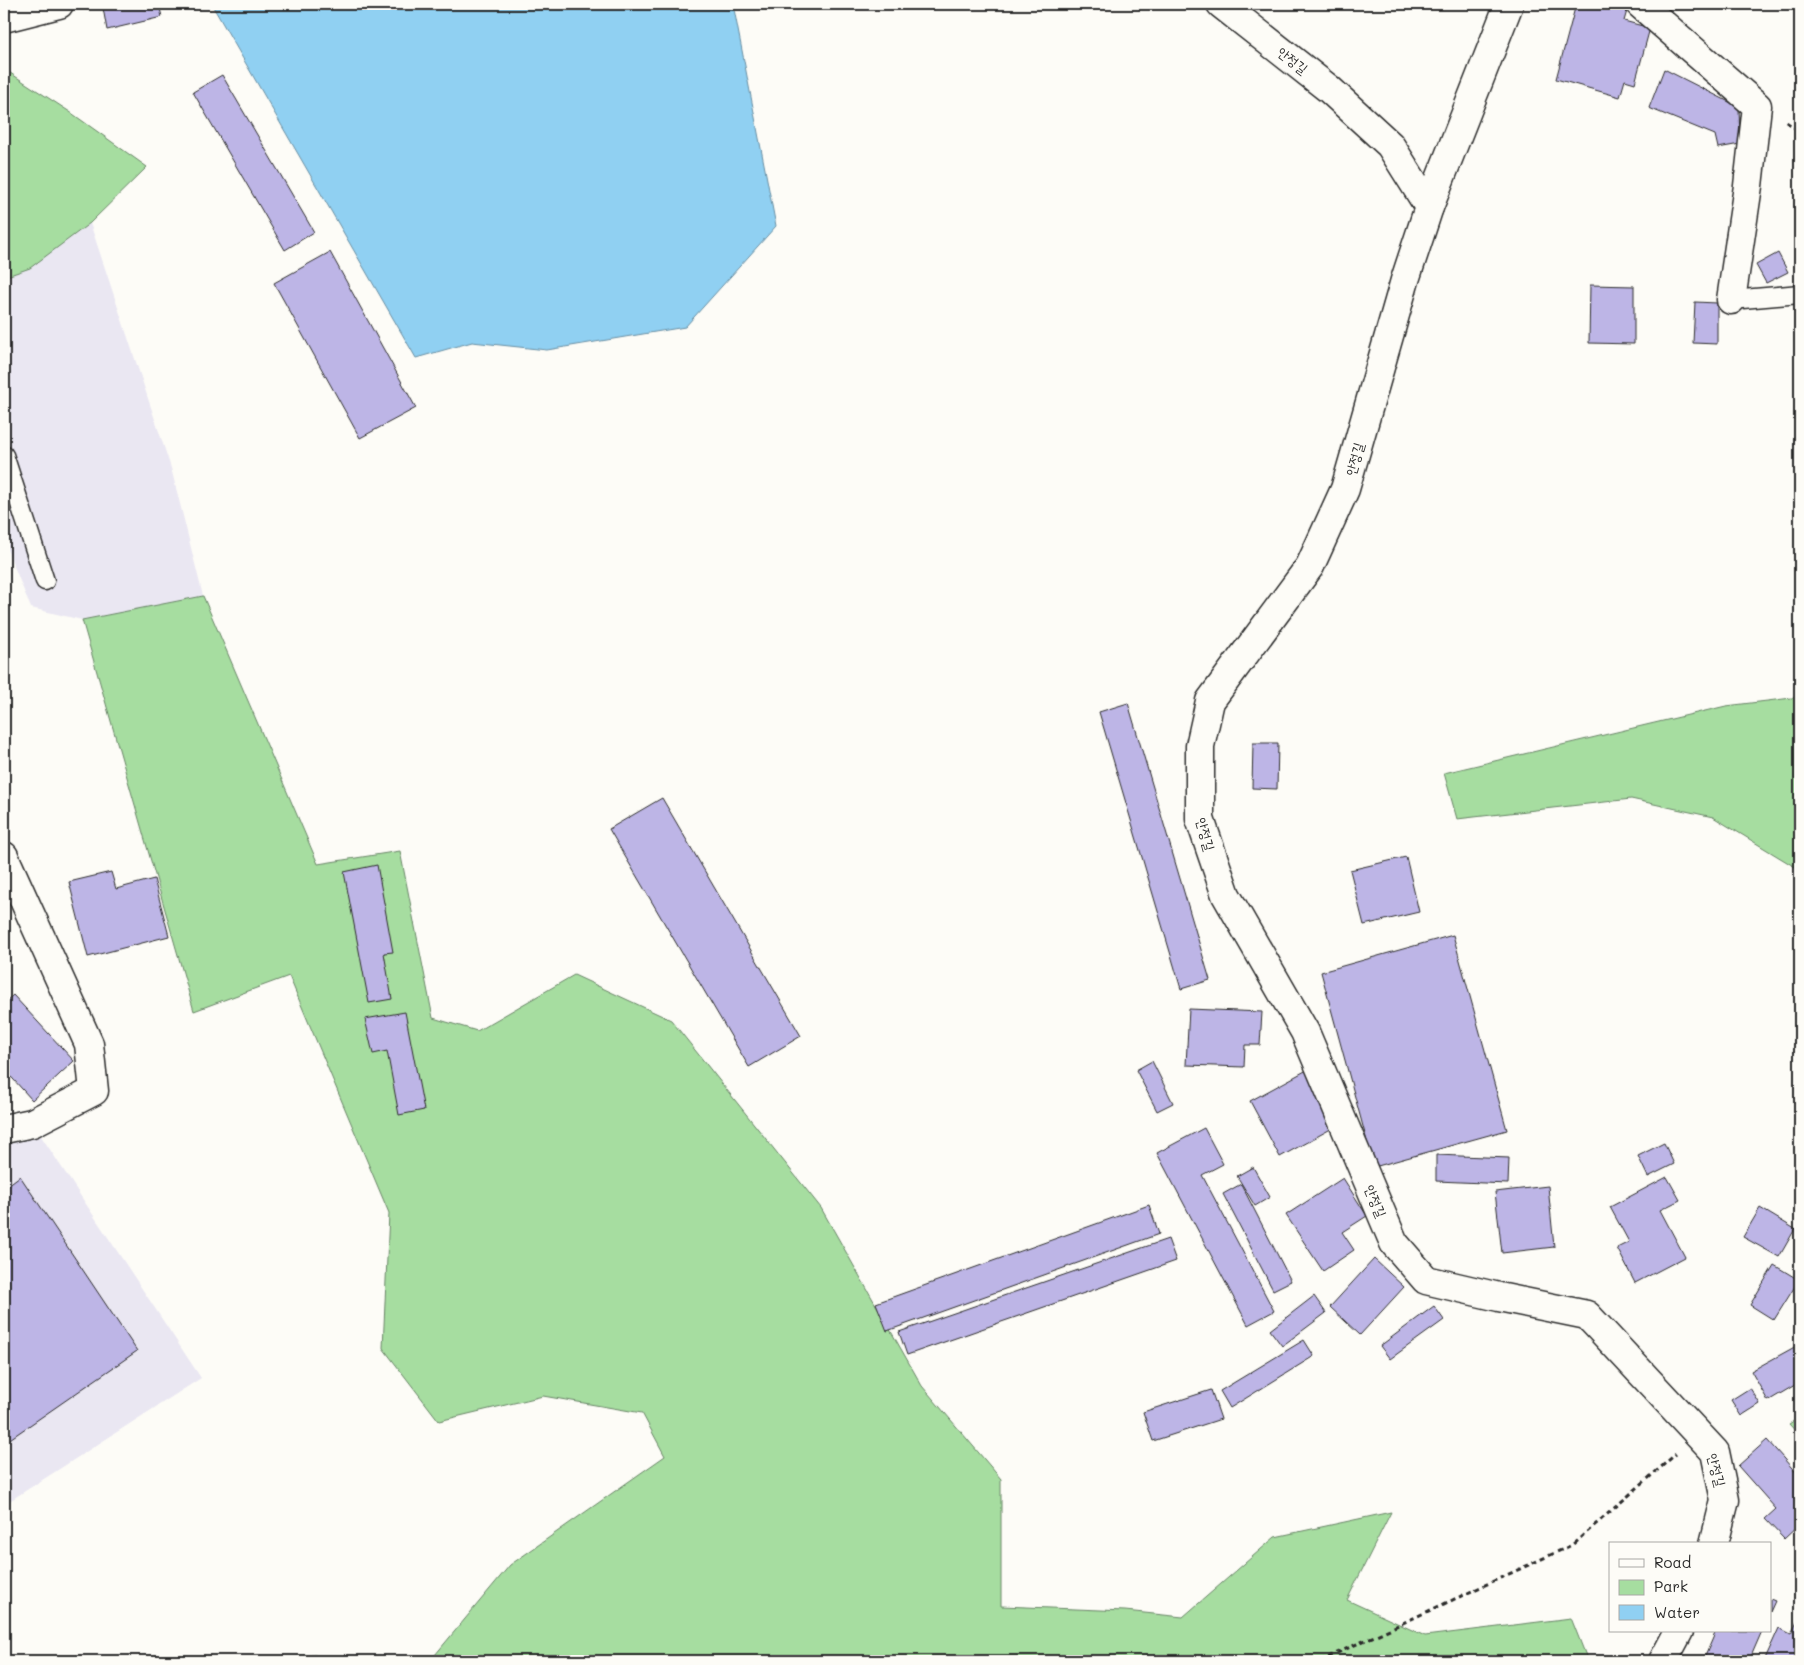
<svg xmlns="http://www.w3.org/2000/svg" width="1804" height="1665" font-family="Mali,'Poor Story',sans-serif">
<style>
.built{fill:#eae7f2}
.green{fill:#a6dda0;stroke:#688466}
.water{fill:#90d0f2;stroke:#688ea2}
.building{fill:#bdb5e6;stroke:#2b2b2b}
.lines{fill:none;stroke-linecap:round;stroke-linejoin:round}
.lane-casing{stroke:#2b2b2b;stroke-width:21}
.street-casing{stroke:#2b2b2b;stroke-width:31}
.path{stroke:#2b2b2b;stroke-width:3;stroke-dasharray:5 4;stroke-linecap:butt}
.lane{stroke:#fdfcf7;stroke-width:18}
.street{stroke:#fdfcf7;stroke-width:28}
.labels{text-anchor:middle;dominant-baseline:central;stroke-width:4;stroke-linejoin:round;paint-order:stroke}
.street-label{font-size:14px;fill:#2b2b2b;stroke:#fdfcf7}
</style>
<rect width="100%" height="100%" fill="#fdfcf7"/>
<filter id="ink" filterUnits="userSpaceOnUse"><feTurbulence type="fractalNoise" baseFrequency=".02" numOctaves="2"/><feDisplacementMap in="SourceGraphic" scale="10" xChannelSelector="R" yChannelSelector="G"/><feConvolveMatrix kernelMatrix="1 2 1 2 8 2 1 2 1" color-interpolation-filters="sRGB"/></filter>
<g filter="url(#ink)">
<g class="built">
<polygon points="90,223 171,468 203,596 82,620 31,608 4,542 4,277 30,268"/>
<polygon points="4,1115 18,1115 41,1136 201,1378 8,1502 4,1502"/>
</g>
<g class="green">
<polygon points="4,69 70,112 147,167 90,223 30,268 4,277"/>
<polygon points="203,596 318,864 400,851 433,1018 477,1031 574,975 671,1020 821,1208 922,1386 1001,1479 1001,1606 1125,1611 1183,1617 1275,1537 1391,1512 1347,1600 1425,1636 1571,1618 1588,1661 430,1661 510,1565 665,1456 642,1413 543,1396 439,1421 383,1348 389,1213 289,976 194,1011 82,620"/>
<polygon points="1800,697 1800,870 1713,817 1631,799 1457,819 1444,773 1726,706"/>
<polygon points="1800,1417 1800,1436 1789,1424"/>
<polygon points="315,1655 324,1661 247,1661"/>
</g>
<polygon class="water" points="215,4 733,4 776,226 685,327 547,350 472,342 416,358 212,5"/>
<g class="building">
<polygon points="120,4 159,4 162,17 107,30 103,8"/>
<polygon points="1576,4 1629,4 1624,21 1650,28 1635,83 1625,80 1620,97 1556,79"/>
<polygon points="1664,69 1739,107 1740,144 1718,148 1715,135 1649,108"/>
<polygon points="222,75 314,232 285,250 193,92"/>
<polygon points="330,252 416,408 360,438 274,283"/>
<polygon points="1778,253 1788,272 1766,283 1756,265"/>
<polygon points="1590,285 1634,286 1634,344 1589,343"/>
<polygon points="1695,302 1717,303 1717,344 1693,343"/>
<polygon points="1128,703 1210,980 1181,989 1099,712"/>
<polygon points="1253,743 1278,743 1277,789 1252,788"/>
<polygon points="662,798 801,1036 749,1067 609,829"/>
<polygon points="1406,857 1419,912 1364,925 1350,870"/>
<polygon points="377,865 393,952 384,953 392,999 369,1003 344,872"/>
<polygon points="111,872 116,889 154,879 169,936 88,957 69,882"/>
<polygon points="1453,935 1507,1130 1374,1167 1321,972"/>
<polygon points="13,995 74,1061 32,1100 4,1069 4,1003"/>
<polygon points="1189,1009 1262,1012 1260,1045 1245,1045 1244,1067 1186,1065"/>
<polygon points="405,1012 424,1110 399,1115 387,1051 373,1054 365,1019"/>
<polygon points="1152,1061 1173,1103 1157,1111 1136,1070"/>
<polygon points="1307,1070 1338,1125 1280,1157 1250,1101"/>
<polygon points="1204,1128 1223,1164 1202,1175 1274,1311 1248,1325 1157,1153"/>
<polygon points="1664,1143 1674,1164 1648,1177 1638,1156"/>
<polygon points="1436,1155 1509,1158 1508,1184 1436,1181"/>
<polygon points="1253,1167 1270,1197 1255,1206 1237,1176"/>
<polygon points="20,1176 137,1351 4,1443 4,1188"/>
<polygon points="1667,1177 1680,1200 1660,1210 1685,1257 1635,1283 1617,1248 1629,1242 1610,1207"/>
<polygon points="1343,1178 1367,1216 1342,1232 1354,1250 1323,1271 1286,1215"/>
<polygon points="1241,1184 1291,1281 1273,1290 1223,1194"/>
<polygon points="1548,1186 1554,1247 1502,1253 1495,1192"/>
<polygon points="1149,1205 1159,1234 887,1331 876,1303"/>
<polygon points="1760,1208 1795,1229 1779,1257 1743,1237"/>
<polygon points="1168,1239 1176,1261 907,1355 899,1332"/>
<polygon points="1374,1259 1404,1287 1360,1335 1330,1307"/>
<polygon points="1774,1265 1799,1280 1774,1320 1750,1305"/>
<polygon points="1314,1296 1326,1313 1282,1346 1270,1330"/>
<polygon points="1434,1306 1444,1320 1390,1359 1380,1346"/>
<polygon points="1304,1340 1314,1356 1230,1408 1220,1391"/>
<polygon points="1800,1344 1800,1382 1768,1401 1751,1371"/>
<polygon points="1750,1388 1760,1404 1741,1416 1731,1400"/>
<polygon points="1211,1390 1221,1419 1153,1441 1143,1412"/>
<polygon points="1767,1440 1800,1477 1800,1489 1798,1491 1800,1493 1800,1524 1784,1539 1765,1519 1776,1509 1738,1466"/>
<polygon points="1770,1599 1775,1601 1770,1612"/>
<polygon points="1798,1620 1800,1621 1800,1661 1764,1661 1779,1628 1791,1634"/>
<polygon points="1716,1631 1762,1631 1749,1661 1703,1661"/>
</g>
<g class="lines">
<g class="lane-casing">
<g id="lane">
<polyline points="1731,300 1800,294"/>
<polyline points="4,455 45,581"/>
</g>
</g>
<g class="street-casing">
<g id="street">
<polyline points="1221,4 1329,89 1390,145 1429,207 1405,280 1345,489 1310,566 1210,701 1200,746 1200,819 1226,895 1305,1032 1394,1243 1426,1280 1499,1297 1587,1315 1715,1452 1725,1500 1714,1544"/>
<polyline points="1640,4 1757,106 1748,186 1731,300"/>
<polyline points="4,18 59,4"/>
<polyline points="1429,207 1509,4"/>
<polyline points="4,856 89,1044 94,1091 32,1123 4,1129"/>
<polyline points="1663,1661 1679,1631"/>
</g>
</g>
<g class="path">
<polyline points="1786,122 1800,131"/>
<polyline points="1320,1661 1572,1545 1676,1454"/>
</g>
<use href="#lane" class="lane"/>
<use href="#street" class="street"/>
</g>
</g>
<g class="labels">
<g class="street-label">
<text transform="translate(1293 60) rotate(38)">안정길</text>
<text transform="translate(1354 459) rotate(-74)">안정길</text>
<text transform="translate(1206 834) rotate(74)">안정길</text>
<text transform="translate(1376 1201) rotate(67)">안정길</text>
<text transform="translate(1717 1470) rotate(75)">안정길</text>
</g>
</g>
<rect width="1804" height="1665" fill="none" stroke="#fdfcf7" stroke-width="20"/>
<rect x="10" y="10" width="1784" height="1645" fill="none" stroke="#2b2b2b" stroke-width="2" filter="url(#ink)"/>
<rect x="1609" y="1542" width="162" height="90" fill="#fdfcf7" stroke="#a9a8a5"/>
<rect x="1619" y="1559" width="25" height="8" fill="#fdfcf7" stroke="#a9a8a5"/>
<text x="1654" y="1568" font-size="15" fill="#2b2b2b">Road</text>
<rect x="1619" y="1580" width="25" height="15" fill="#a6dda0" stroke="#a9a8a5"/>
<text x="1654" y="1592" font-size="15" fill="#2b2b2b">Park</text>
<rect x="1619" y="1605" width="25" height="15" fill="#90d0f2" stroke="#a9a8a5"/>
<text x="1654" y="1618" font-size="15" fill="#2b2b2b">Water</text>
</svg>
